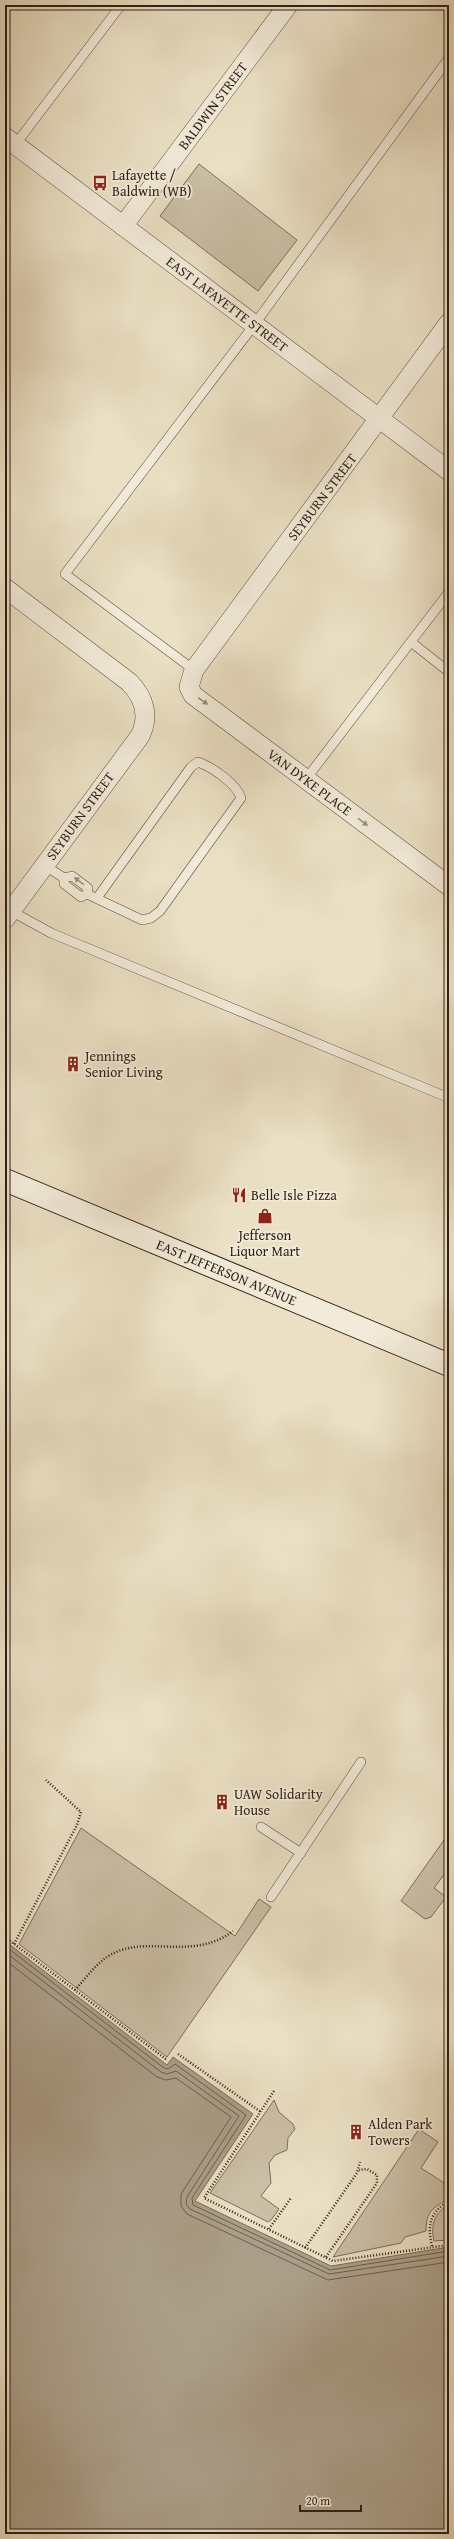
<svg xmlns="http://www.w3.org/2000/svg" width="454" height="2539" font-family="'Gentium Book Plus',serif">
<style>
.green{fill:#cbbfa6;stroke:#7c6e5d}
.water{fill:#ab9e88;stroke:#796b5a}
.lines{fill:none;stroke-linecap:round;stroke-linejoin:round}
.shore{stroke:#6c5e4e;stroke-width:1}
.lane-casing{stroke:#5d4e40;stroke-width:10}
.street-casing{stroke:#5d4e40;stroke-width:20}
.secondary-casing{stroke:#2e1e14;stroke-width:24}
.path{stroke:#2e1e14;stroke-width:2.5;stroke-dasharray:1 2;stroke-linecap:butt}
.lane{stroke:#f2ebd9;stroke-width:9}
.street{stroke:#f2ebd9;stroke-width:19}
.secondary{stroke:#f2ebd9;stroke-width:22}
.oneway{fill:#9a8f80}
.labels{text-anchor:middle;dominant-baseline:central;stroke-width:3.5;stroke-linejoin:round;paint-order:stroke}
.street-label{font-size:14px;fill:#2e1e14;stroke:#f2ebd9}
.poi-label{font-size:14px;fill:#2e1e14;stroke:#f2ebd9;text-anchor:start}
</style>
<rect width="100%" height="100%" fill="#ebe0c4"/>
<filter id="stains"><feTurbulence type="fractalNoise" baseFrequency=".005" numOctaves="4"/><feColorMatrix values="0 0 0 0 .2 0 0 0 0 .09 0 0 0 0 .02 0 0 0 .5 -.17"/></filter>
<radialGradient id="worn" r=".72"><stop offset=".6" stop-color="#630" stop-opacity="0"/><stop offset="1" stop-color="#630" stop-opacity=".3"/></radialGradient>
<g class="green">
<polygon points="199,164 297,240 258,291 160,216"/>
<polygon points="81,1828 235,1936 259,1899 271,1907 167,2057 19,1944"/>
<polygon points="449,1833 449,1868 434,1888 446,1897 431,1917 425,1919 401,1901"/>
<polygon points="274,2100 279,2112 293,2124 295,2129 288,2138 287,2150 275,2155 269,2163 271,2183 261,2196 279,2209 272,2219 268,2222 210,2193"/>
<path d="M419,2129L438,2142L421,2168L449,2186V2198C433,2209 426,2210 426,2231L405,2237L401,2243L333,2257Z"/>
<path d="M449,2204V2240L434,2241C430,2224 435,2213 449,2204Z"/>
</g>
<polygon class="water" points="5,1941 167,2065 173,2057 253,2114 195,2201 331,2266 449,2247 449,2534 5,2534"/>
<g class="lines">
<g class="shore">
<polyline points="5,1946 164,2068 168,2069 175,2064 246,2115 192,2198 193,2205 330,2270 449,2251"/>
<polyline points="5,1952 161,2072 167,2074 176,2071 239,2116 187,2197 186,2204 190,2209 329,2274 449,2256"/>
<polyline points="5,1960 157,2077 166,2080 176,2078 231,2117 181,2194 181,2206 187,2214 328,2280 449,2262"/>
</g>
<g class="lane-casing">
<g id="lane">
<polyline points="15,145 121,5"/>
<polyline points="411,642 449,672"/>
<polyline points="194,670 65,574 254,325 449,58"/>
<polyline points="306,779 449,592"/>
<polyline points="44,865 64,878"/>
<path d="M64,878V884L81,897L87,894L142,920L151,918L160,911L241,798C237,784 212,767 198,762L191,767L97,898"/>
<polyline points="64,878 72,876 88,888 87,894"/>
<polyline points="11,911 51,933 449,1098"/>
<polyline points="261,1827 301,1853"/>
<polyline points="271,1897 361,1762"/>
</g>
</g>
<g class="street-casing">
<g id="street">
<path id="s1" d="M5,137L449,471"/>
<path id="s2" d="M123,226L288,5"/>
<path id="s3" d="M449,323L194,670L189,687L193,695L449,886"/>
<path d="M5,588L129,682C144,697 150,716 140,736L5,919"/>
</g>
</g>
<g class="secondary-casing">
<g id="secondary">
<path id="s4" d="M5,1180L449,1365"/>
</g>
</g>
<g class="path">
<polyline points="5,1937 167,2060"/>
<polyline points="14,1944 77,1825 81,1812 46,1780"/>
<path d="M75,1990C85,1979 95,1965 107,1957C144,1932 191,1963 233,1931"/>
<polyline points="178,2054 261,2112"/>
<polyline points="274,2091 204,2198 333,2261 449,2245"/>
<polyline points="269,2229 291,2198"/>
<path d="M432,2246C427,2225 430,2212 449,2201"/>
<polyline points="305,2248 357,2173 360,2162"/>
<polyline points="326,2257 377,2183 377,2175 367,2169 359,2170"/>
</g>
<use href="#lane" class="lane"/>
<use href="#street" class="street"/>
<use href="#secondary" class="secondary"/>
</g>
<defs><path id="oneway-solid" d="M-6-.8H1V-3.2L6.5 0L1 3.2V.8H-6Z"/></defs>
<g class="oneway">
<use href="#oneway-solid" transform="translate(203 701) rotate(35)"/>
<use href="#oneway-solid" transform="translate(363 822) rotate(37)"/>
<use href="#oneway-solid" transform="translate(79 881) rotate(-143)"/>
</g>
<defs>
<g id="bus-bare" transform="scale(1.2)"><path d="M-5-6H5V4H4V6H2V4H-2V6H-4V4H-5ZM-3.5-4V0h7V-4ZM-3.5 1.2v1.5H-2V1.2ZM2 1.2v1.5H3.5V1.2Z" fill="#8f2418" stroke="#f2ebd9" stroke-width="2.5" paint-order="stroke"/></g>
<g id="building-bare" transform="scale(1.2)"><path d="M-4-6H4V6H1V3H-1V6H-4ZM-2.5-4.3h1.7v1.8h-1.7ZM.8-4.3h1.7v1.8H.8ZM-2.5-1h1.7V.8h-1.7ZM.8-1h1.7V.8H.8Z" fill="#8f2418" stroke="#f2ebd9" stroke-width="2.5" paint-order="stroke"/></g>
<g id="restaurant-bare" transform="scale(1.2)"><path d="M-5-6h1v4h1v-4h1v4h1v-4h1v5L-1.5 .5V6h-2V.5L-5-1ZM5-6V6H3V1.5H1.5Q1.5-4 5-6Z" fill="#8f2418" stroke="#f2ebd9" stroke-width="2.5" paint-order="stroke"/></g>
<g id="shop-bare" transform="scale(1.2)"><path d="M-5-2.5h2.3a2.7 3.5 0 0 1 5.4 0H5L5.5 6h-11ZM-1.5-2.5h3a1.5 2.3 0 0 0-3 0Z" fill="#8f2418" stroke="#f2ebd9" stroke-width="2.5" paint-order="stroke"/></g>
</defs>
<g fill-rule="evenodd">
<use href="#bus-bare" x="100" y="183"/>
<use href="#building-bare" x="73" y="1064"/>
<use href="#restaurant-bare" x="239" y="1195"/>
<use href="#shop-bare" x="265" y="1216"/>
<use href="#building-bare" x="222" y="1802"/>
<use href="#building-bare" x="356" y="2132"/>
</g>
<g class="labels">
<g class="street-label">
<text stroke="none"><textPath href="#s2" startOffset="150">BALDWIN STREET</textPath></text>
<text stroke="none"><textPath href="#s1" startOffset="278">EAST LAFAYETTE STREET</textPath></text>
<text transform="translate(322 497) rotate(-53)">SEYBURN STREET</text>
<text stroke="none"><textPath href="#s3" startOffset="603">VAN DYKE PLACE</textPath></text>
<text transform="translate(80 816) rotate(-54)">SEYBURN STREET</text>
<text stroke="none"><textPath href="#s4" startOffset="240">EAST JEFFERSON AVENUE</textPath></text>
</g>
<g class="poi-label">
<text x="112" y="175">Lafayette /<tspan x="112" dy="16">Baldwin (WB)</tspan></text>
<text x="85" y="1056">Jennings<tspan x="85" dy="16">Senior Living</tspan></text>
<text x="251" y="1195">Belle Isle Pizza</text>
<text x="265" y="1235" text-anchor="middle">Jefferson<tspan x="265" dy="16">Liquor Mart</tspan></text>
<text x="234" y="1794">UAW Solidarity<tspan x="234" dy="16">House</tspan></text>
<text x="368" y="2124">Alden Park<tspan x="368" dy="16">Towers</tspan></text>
</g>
</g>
<rect width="454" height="2539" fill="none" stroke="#ebe0c4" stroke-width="20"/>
<rect x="6" y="6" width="442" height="2527" fill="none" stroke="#2e1e14" stroke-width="2"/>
<rect x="10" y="10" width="434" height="2519" fill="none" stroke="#2e1e14"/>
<path d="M300 2505v6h61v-6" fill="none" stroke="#2e1e14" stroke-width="2"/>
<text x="306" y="2505" font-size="12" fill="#2e1e14" stroke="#f2ebd9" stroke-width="3" paint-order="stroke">20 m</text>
<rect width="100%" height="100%" filter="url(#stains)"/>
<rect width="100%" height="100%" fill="url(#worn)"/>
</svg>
